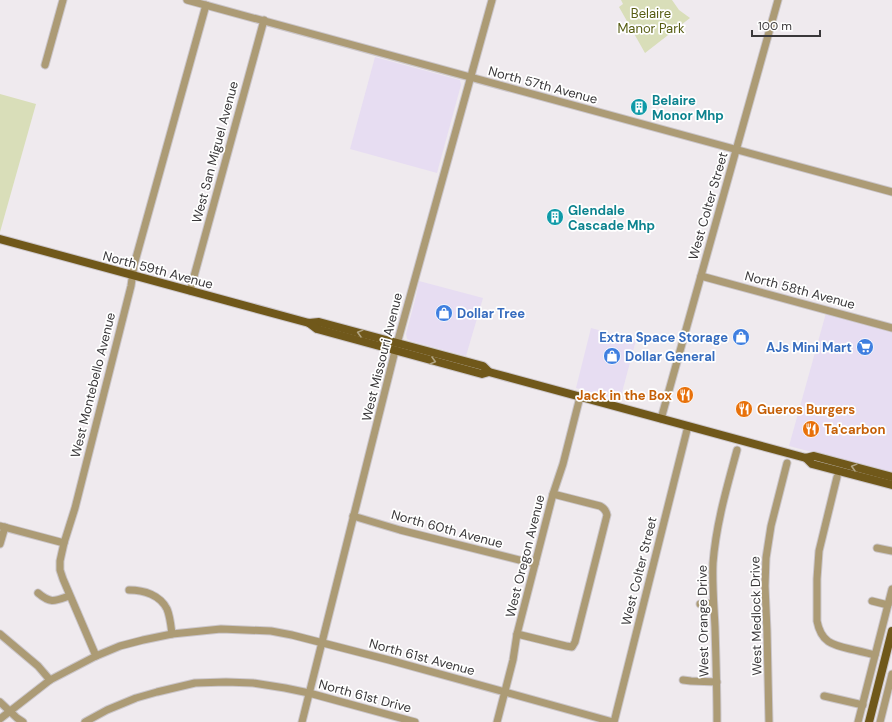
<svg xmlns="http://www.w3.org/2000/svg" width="892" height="722" font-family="'DM Sans',sans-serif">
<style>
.commercial{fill:#e7ddf2}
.green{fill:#d9deb9}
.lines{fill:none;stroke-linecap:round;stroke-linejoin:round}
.minor-casing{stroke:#cbc6ca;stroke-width:9}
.major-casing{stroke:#cbc6ca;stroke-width:10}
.minor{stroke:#ac9b75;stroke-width:7}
.major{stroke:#70581a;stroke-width:8}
.oneway{stroke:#b0a381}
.labels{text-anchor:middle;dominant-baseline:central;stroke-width:3.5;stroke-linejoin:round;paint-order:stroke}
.park-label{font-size:13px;fill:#575d13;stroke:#fff}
.street-label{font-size:13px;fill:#3a383a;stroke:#fff}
.culture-label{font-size:13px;font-weight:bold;fill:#0d838f;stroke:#fff;text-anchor:start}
.shop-label{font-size:13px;font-weight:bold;fill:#366cbe;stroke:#fff;text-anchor:start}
.food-label{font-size:13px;font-weight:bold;fill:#c56008;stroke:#fff;text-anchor:start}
</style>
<rect width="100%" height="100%" fill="#efeaee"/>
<g class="commercial">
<polygon points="375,57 460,80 461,85 437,173 350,149"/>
<polygon points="419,281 483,298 466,356 411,341 407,339 406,334 416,296"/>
<polygon points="826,313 892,332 892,473 789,446"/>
<polygon points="591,328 636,340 620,400 576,388"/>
</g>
<g class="green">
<polygon points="621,0 672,0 679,10 690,18 645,53 619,7 623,4"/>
<polygon points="0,94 36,104 0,232"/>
</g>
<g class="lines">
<g class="minor-casing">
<g id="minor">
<polyline points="187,0 892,192"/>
<polyline points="45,65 63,0"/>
<polyline points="701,276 892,328"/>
<polyline points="190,291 264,20"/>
<polyline points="661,419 778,0"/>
<path d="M837,477L819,551L817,579V621C821,642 832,645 850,649C859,651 867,653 875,655"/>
<polyline points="353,516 400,530 535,564"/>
<polyline points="0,526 64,543"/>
<polyline points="0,544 5,527"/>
<polyline points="877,548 892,551"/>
<path d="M129,590C144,590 160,595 167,609C170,616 171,626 172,634"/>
<path d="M38,593C51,604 55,601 69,596"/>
<polyline points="872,601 888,605"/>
<polyline points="700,604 713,603"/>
<polyline points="0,634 38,666 50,680"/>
<path d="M517,634L566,646L572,647L575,642L607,515C606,510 604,508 600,506L553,494"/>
<polyline points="96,656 63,579 60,570 60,561 64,543 75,508 131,286 134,265 206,5"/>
<polyline points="683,680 691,681 717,682"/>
<polyline points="824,696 863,705"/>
<polyline points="0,702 17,718 23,722"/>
<polyline points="0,719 50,680 96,656 120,646 143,640 172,634 221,629 271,631 292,635 389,660 613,722"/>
<polyline points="85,722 107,710 136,698 157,692 195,683 226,682 253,683 285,688 309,693 415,722"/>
<polyline points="302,722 395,351 492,0"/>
<polyline points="497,722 513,660 517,634 553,494 563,464 580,397"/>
<polyline points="614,722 688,426"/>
<path d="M717,722C717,690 716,659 715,627C714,606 712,584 713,563C716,524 727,487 737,450"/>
<polyline points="769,722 767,631 765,586 766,558 771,526 787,463"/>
<polyline points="858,722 892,589"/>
<polyline points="880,722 892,674"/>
</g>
</g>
<g class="major-casing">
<g id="major">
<polyline points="0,239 309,323 319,322 483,366 489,372 806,458 814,456 892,477"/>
<polyline points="309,323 317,329 482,374 489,372"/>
<polyline points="806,458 812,464 892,485"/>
<polyline points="869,722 892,631"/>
</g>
</g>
<use href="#minor" class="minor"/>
<use href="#major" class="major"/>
</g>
<defs><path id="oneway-chevron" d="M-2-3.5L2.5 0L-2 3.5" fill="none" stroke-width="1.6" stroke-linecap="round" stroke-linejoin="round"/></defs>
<g class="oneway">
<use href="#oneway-chevron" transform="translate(360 333) rotate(-165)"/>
<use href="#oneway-chevron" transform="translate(433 361) rotate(15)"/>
<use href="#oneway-chevron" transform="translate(854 467) rotate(-165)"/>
</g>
<defs>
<g id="building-disc" transform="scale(0.9)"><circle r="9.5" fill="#0f9aa8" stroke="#fff"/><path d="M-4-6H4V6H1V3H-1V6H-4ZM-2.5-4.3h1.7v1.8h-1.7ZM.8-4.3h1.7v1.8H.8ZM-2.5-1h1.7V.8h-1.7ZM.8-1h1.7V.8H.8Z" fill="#fff"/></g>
<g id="shop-disc" transform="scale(0.9)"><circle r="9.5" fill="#3f7fe0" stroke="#fff"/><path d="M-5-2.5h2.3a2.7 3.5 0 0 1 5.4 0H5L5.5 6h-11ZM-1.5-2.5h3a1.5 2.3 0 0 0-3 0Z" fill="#fff"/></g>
<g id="supermarket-disc" transform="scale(0.9)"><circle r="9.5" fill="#3f7fe0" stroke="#fff"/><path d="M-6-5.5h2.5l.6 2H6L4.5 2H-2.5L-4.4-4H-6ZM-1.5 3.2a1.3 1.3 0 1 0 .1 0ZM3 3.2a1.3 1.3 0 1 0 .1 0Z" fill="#fff"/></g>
<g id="restaurant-disc" transform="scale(0.9)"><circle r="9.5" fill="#e8710a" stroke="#fff"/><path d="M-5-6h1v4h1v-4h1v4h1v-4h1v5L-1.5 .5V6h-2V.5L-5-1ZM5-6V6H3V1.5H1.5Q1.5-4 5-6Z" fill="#fff"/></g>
</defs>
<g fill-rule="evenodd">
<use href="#building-disc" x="639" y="107"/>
<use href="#building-disc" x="555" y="217"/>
<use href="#shop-disc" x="444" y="313"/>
<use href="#shop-disc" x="741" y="337"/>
<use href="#supermarket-disc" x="865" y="347"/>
<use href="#shop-disc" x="612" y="356"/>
<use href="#restaurant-disc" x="685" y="395"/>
<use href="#restaurant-disc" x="744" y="409"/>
<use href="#restaurant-disc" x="811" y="429"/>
</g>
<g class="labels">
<g class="park-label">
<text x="651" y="13">Belaire<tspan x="651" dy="15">Manor Park</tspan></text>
</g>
<g class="street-label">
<text transform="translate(543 85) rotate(15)">North 57th Avenue</text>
<text transform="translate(215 152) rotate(-75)">West San Miguel Avenue</text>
<text transform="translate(708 206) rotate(-74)">West Colter Street</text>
<text transform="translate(158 270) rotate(15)">North 59th Avenue</text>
<text transform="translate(800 290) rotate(15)">North 58th Avenue</text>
<text transform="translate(382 357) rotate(-76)">West Missouri Avenue</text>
<text transform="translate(93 385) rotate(-76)">West Montebello Avenue</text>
<text transform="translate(447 529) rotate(15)">North 60th Avenue</text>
<text transform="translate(525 556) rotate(-76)">West Oregon Avenue</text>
<text transform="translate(639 571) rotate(-76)">West Colter Street</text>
<text transform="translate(756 616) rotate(-91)">West Medlock Drive</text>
<text transform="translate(703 621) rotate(-91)">West Orange Drive</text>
<text transform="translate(422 657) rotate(15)">North 61st Avenue</text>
<text transform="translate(365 696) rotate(15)">North 61st Drive</text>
</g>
<g class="culture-label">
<text x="652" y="100">Belaire<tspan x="652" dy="15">Monor Mhp</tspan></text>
<text x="568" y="210">Glendale<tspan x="568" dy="15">Cascade Mhp</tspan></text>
</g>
<g class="shop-label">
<text x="457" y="313">Dollar Tree</text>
<text x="728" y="337" text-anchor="end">Extra Space Storage</text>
<text x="852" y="347" text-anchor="end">AJs Mini Mart</text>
<text x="625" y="356">Dollar General</text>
</g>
<g class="food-label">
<text x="672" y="395" text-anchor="end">Jack in the Box</text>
<text x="757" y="409">Gueros Burgers</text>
<text x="824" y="429">Ta'carbon</text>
</g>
</g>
<path d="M752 30v6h68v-6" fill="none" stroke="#3a383a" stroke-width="2"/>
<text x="758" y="30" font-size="12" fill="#3a383a" stroke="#ffffff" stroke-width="3" paint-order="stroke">100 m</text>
</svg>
